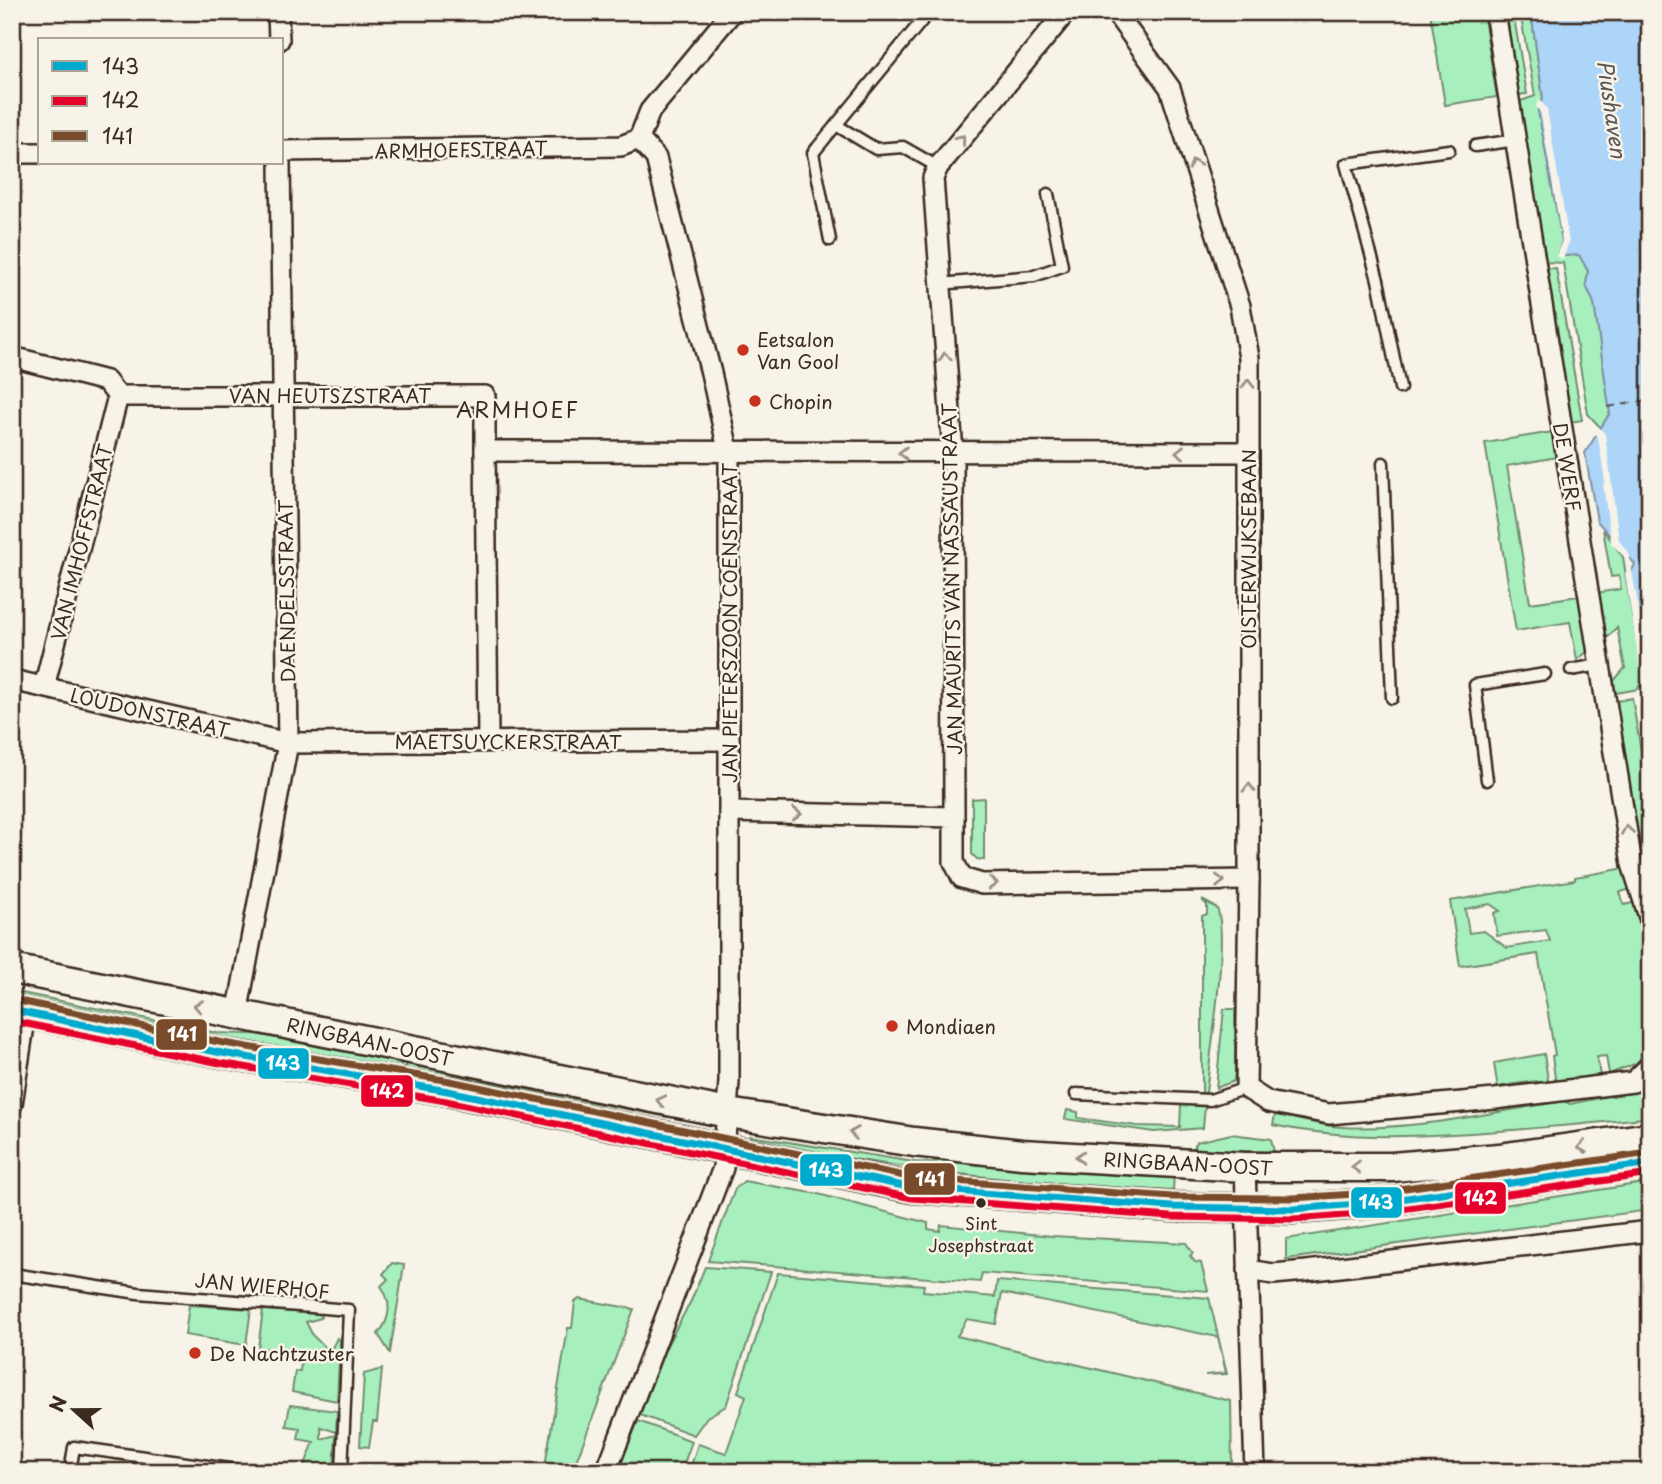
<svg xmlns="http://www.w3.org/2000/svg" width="1662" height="1484" font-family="'Playpen Sans',sans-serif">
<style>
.green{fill:#a7f0be;stroke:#718d6e;stroke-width:2;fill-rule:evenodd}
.water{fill:#add5f8;stroke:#7f91a1;stroke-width:2}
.pier{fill:#f7f3e8}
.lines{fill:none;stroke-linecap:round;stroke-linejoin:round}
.ferry{stroke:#585554;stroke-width:2;stroke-dasharray:9 7;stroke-linecap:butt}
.lane-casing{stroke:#3b2a1e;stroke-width:15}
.street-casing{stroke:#3b2a1e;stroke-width:24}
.secondary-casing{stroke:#3b2a1e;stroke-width:33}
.lane{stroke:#f7f3e8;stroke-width:10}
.street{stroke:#f7f3e8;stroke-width:19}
.secondary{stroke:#f7f3e8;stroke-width:28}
.bus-1-casing{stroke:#f7f3e8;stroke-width:12}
.bus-2-casing{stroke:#f7f3e8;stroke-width:12}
.bus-3-casing{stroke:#f7f3e8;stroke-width:12}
.bus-1{stroke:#00a9ce;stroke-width:7}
.bus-2{stroke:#e4002b;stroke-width:7}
.bus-3{stroke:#7a4b2a;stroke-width:7}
.oneway{stroke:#998e83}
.poi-dot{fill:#c8321e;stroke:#f7f3e8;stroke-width:2.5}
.bus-dot{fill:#3b2a1e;stroke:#f7f3e8;stroke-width:2.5}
.labels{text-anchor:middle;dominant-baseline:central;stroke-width:5;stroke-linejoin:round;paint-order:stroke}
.bus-label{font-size:17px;fill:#3b2a1e;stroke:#f7f3e8}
.street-label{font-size:19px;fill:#3b2a1e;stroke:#f7f3e8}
.poi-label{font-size:19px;fill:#3b2a1e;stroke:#f7f3e8;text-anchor:start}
.water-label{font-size:21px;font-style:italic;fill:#585554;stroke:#f7f3e8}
.neighbourhood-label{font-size:21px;letter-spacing:2px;fill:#3b2a1e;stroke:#f7f3e8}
.line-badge{stroke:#f7f3e8;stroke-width:2.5}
.badge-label{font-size:19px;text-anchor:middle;font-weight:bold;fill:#fff}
</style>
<rect width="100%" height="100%" fill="#f7f3e8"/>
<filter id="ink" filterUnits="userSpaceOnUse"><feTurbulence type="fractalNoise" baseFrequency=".0143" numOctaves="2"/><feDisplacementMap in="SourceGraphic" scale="14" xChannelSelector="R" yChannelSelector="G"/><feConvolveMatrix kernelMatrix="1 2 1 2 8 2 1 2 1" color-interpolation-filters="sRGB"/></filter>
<g filter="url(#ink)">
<g class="green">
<polygon points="1430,12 1483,12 1497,97 1445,105"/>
<polygon points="1503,12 1513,12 1527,94 1517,95"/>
<polygon points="1520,12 1531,12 1543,99 1538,110 1565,256 1579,254 1588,271 1586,285 1594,303 1610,412 1601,428 1588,414 1563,263 1544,262 1518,102 1535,96"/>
<polygon points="1556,268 1582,420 1570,422 1545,269"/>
<polygon points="1553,432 1557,457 1507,466 1530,603 1579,596 1588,651 1577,660 1570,622 1516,631 1485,443"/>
<polygon points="1603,529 1623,557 1642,674 1650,683 1650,759 1641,707 1646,688 1639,686 1638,689 1611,694 1611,684 1625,668 1617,627 1605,641 1596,593 1621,589 1619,576 1611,577"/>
<polygon points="1632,698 1650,804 1650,857 1638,859 1612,702"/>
<polygon points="984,798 984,860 977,859 972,854 972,799"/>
<path d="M1626,868L1632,889L1620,892L1624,905L1636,902L1650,953V1049L1635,1064L1609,1074L1606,1056L1597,1057L1600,1076L1556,1085L1552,1056L1555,1055L1538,954L1460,966L1450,901L1575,880V877ZM1490,904L1500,911L1494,913L1497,936L1546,930L1550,941L1507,948L1484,931L1469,933L1465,909Z"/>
<path d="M1202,900L1217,908C1229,937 1210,1055 1206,1093H1202V916L1207,914V905Z"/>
<polygon points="12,991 217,1033 275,1035 401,1057 401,1067 406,1067 407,1058 670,1109 668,1117 450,1075 396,1074 12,998"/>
<polygon points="1224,1009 1235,1009 1235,1072 1234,1081 1216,1088"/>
<polygon points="1544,1054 1549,1086 1536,1081 1502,1086 1498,1090 1494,1063"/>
<path d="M1650,1071V1117C1604,1123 1558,1126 1512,1130C1432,1136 1351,1142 1273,1125L1275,1115C1296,1118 1323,1126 1342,1127C1417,1131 1492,1112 1564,1101L1570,1104L1604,1097L1610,1089L1617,1095L1639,1086Z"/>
<polygon points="1181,1105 1205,1105 1203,1128 1154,1132 1065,1119 1067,1110 1078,1112 1078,1118 1137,1126 1180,1127"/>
<polygon points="1231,1134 1271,1139 1274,1152 1192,1150 1196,1142"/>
<path d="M750,1136L914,1162L930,1163L954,1158L1174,1172L1173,1191C1028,1185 891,1169 749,1140Z"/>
<polygon points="744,1181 818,1194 928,1223 928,1229 940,1231 941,1225 1052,1236 1186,1243 1193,1253 1190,1256 1195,1262 1201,1263 1208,1291 982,1273 980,1282 708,1261 735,1189"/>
<polygon points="1650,1182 1650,1210 1286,1259 1286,1239"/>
<path d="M392,1263L404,1265L390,1353L378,1334C391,1319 392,1302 381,1286L388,1279L383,1274Z"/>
<polygon points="705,1267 771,1272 726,1406 707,1417 694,1435 640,1415 666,1347 691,1301"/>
<polygon points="778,1273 924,1285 923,1291 995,1297 997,1281 1209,1298 1227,1374 1205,1375 1226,1373 1218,1337 1002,1293 996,1324 967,1319 957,1336 1231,1401 1232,1472 689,1472 698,1444 726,1453 746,1396 738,1392"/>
<polygon points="579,1299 634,1309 572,1472 544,1472 568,1328 572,1328 575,1302"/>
<polygon points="189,1305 251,1309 246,1345 185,1335"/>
<polygon points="263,1310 320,1314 321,1318 306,1322 313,1336 330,1352 337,1338 340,1340 337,1401 292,1392 295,1371 300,1371 302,1356 291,1351 258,1348"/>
<polygon points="382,1369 377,1422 373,1422 369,1447 360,1446 364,1374"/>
<polygon points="290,1405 337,1411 336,1432 321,1427 321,1439 336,1435 334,1472 302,1472 314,1442 298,1439 300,1428 286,1426"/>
<polygon points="638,1421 692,1441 681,1472 618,1472"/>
</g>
<polygon class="water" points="1531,12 1639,12 1650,88 1650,683 1642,674 1625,573 1631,573 1635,564 1597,521 1585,453 1610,413 1594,303 1586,285 1588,271 1579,255 1565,256 1558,253 1562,241 1538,110 1543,98"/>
<g class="pier">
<polygon points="1539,99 1547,109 1569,242 1563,259 1556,256 1562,241 1541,114 1536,106"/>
<polygon points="1598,426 1605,434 1619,540 1629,554 1650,673 1647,685 1641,678 1625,573 1631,564 1611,543 1603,484 1605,481 1598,437 1594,432"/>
</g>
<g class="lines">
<polyline class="ferry" points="1607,407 1650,400"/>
<g class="lane-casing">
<g id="lane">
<polyline points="836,125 876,149 903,147 938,167"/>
<polyline points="1475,146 1516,140"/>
<polyline points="830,240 813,153 929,12"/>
<polyline points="939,284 1034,276 1062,266 1048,194"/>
<polyline points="1400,388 1378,280 1346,164 1449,150"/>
<polyline points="1383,463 1392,698"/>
<polyline points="1571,670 1599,665"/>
<polyline points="1487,780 1475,685 1545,674"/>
<polyline points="1076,1094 1210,1100 1246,1088"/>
<polyline points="12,1274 138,1293 349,1310 342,1472"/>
<polyline points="70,1472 74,1447 236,1470"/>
</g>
</g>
<g class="street-casing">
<g id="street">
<polyline points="278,12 279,40"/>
<polyline points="1115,12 1170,88 1240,306 1249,358 1249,880 1246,1088 1268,1102 1329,1114 1495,1099 1633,1082 1650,1066"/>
<polyline points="1495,12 1632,864 1650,920"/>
<polyline points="282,151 621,146 639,139"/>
<polyline points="12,153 40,153"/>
<polyline points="12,357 106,381 118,396"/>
<polyline points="118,396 485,396 485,451 1248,452"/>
<polyline points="485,451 488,740"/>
<polyline points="12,680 288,743 729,740"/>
<polyline points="44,687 118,396"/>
<polyline points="729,812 954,817 954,862 962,878 982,884 1249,880"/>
<polyline points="954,817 953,453 933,178 938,167 1066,12"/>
<polyline points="237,1014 288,743 280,163"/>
<polyline points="12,1104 26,1013"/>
<polyline points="1245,1167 1255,1472"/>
<polyline points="1248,1270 1273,1274 1306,1271 1650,1231"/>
<polyline points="606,1472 723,1168 729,1082 729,454 711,373 656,158 639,139 650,111 732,12"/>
</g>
</g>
<g class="secondary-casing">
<g id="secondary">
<polyline points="12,969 728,1113 914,1142 1022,1154 1245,1167 1392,1167 1499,1158 1650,1137"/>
<polyline points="12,1010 222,1053 448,1091 913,1188 1172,1207 1293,1209 1372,1203 1650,1163"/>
</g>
</g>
<use href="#lane" class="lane"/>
<use href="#street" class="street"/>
<use href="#secondary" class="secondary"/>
<g class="bus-1-casing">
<polyline id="bus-1" points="12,1010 222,1053 448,1091 913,1188 1172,1207 1293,1209 1372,1203 1650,1163"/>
</g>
<g class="bus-2-casing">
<polyline id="bus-2" points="12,1021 220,1063 446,1101 912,1198 1171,1217 1294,1219 1373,1213 1650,1174"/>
</g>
<g class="bus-3-casing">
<polyline id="bus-3" points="14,1000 224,1043 450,1081 914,1178 1172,1197 1293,1198 1371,1193 1649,1153"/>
</g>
<use href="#bus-1" class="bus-1"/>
<use href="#bus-2" class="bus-2"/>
<use href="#bus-3" class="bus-3"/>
</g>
<defs><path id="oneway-chevron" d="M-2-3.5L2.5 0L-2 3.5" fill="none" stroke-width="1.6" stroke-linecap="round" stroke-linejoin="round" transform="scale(1.75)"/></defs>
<g class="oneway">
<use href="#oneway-chevron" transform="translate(961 139) rotate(-51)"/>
<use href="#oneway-chevron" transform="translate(1194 164) rotate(-108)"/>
<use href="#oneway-chevron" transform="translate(945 357) rotate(-94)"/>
<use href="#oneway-chevron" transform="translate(1248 384) rotate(-90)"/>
<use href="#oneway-chevron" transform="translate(1180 452) rotate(180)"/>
<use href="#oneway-chevron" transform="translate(903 453) rotate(180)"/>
<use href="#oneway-chevron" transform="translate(1249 788) rotate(-90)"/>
<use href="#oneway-chevron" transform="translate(797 814) rotate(1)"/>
<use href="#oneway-chevron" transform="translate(1627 830) rotate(-99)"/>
<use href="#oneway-chevron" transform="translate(1220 881) rotate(-1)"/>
<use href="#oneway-chevron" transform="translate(993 883) rotate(1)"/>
<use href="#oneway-chevron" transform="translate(198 1006) rotate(-169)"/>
<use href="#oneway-chevron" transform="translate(661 1101) rotate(-168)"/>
<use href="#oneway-chevron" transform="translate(854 1133) rotate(-171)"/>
<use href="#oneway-chevron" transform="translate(1582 1147) rotate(172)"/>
<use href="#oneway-chevron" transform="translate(1080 1157) rotate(-176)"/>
<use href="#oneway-chevron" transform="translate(1356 1167) rotate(180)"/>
</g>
</g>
<g class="poi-dot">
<circle cx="743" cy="350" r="7"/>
<circle cx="755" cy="401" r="7"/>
<circle cx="892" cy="1026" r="7"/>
<circle cx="195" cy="1353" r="7"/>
</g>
<circle class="bus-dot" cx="981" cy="1203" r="6"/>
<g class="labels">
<g class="bus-label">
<text x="981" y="1223">Sint<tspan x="981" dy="22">Josephstraat</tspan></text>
</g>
<g class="street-label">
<text transform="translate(461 149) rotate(-1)">ARMHOEFSTRAAT</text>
<text x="330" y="395">VAN HEUTSZSTRAAT</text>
<text transform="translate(1568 467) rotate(81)">DE WERF</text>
<text transform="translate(81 542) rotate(-76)">VAN IMHOFFSTRAAT</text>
<text transform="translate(1248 549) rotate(-90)">OISTERWIJKSEBAAN</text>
<text transform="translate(951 579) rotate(-91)">JAN MAURITS VAN NASSAUSTRAAT</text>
<text transform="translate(286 591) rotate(-91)">DAENDELSSTRAAT</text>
<text transform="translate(729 623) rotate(-90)">JAN PIETERSZOON COENSTRAAT</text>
<text transform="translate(150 712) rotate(13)">LOUDONSTRAAT</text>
<text x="508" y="741">MAETSUYCKERSTRAAT</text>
<text transform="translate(370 1041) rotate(12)">RINGBAAN-OOST</text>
<text transform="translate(1188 1163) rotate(3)">RINGBAAN-OOST</text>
<text transform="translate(262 1285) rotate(5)">JAN WIERHOF</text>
</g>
<g class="poi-label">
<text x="757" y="339">Eetsalon<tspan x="757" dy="22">Van Gool</tspan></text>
<text x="769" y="401">Chopin</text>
<text x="906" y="1026">Mondiaen</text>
<text x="209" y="1353">De Nachtzuster</text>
</g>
<g class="water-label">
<text transform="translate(1613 109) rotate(82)">Piushaven</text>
</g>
<g class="neighbourhood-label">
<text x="518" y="409">ARMHOEF</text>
</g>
</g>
<g class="line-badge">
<rect x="155" y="1018" width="53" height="33" rx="7" fill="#7a4b2a"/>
<rect x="257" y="1047" width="53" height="33" rx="7" fill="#00a9ce"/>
<rect x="360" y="1074" width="54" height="34" rx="7" fill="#e4002b"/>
<rect x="799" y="1153" width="54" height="34" rx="7" fill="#00a9ce"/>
<rect x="903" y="1162" width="53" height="34" rx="7" fill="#7a4b2a"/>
<rect x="1454" y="1181" width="53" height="34" rx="7" fill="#e4002b"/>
<rect x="1350" y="1186" width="53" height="33" rx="7" fill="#00a9ce"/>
</g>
<g class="badge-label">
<text x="182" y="1041">141</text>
<text x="283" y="1070">143</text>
<text x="387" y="1098">142</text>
<text x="826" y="1177">143</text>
<text x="930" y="1186">141</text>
<text x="1480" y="1205">142</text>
<text x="1376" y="1209">143</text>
</g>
<rect width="1662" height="1484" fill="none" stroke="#f7f3e8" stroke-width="42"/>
<rect x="21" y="21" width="1620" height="1442" fill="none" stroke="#3b2a1e" stroke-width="2.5" filter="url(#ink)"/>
<rect x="38" y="38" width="245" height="126" fill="#f7f3e8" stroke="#aca397" stroke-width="2"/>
<rect x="52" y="61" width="35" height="10" fill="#00a9ce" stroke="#aca397" stroke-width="2"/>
<text x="102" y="74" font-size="21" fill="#3b2a1e">143</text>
<rect x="52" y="96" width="35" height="10" fill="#e4002b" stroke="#aca397" stroke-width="2"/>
<text x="102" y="108" font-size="21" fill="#3b2a1e">142</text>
<rect x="52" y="131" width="35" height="10" fill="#7a4b2a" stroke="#aca397" stroke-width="2"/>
<text x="102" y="144" font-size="21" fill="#3b2a1e">141</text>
<g transform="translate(74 1410) rotate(291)" stroke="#f7f3e8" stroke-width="5" paint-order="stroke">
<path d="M0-5L12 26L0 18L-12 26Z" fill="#3b2a1e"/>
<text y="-10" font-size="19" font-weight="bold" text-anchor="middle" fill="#3b2a1e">N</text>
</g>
</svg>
